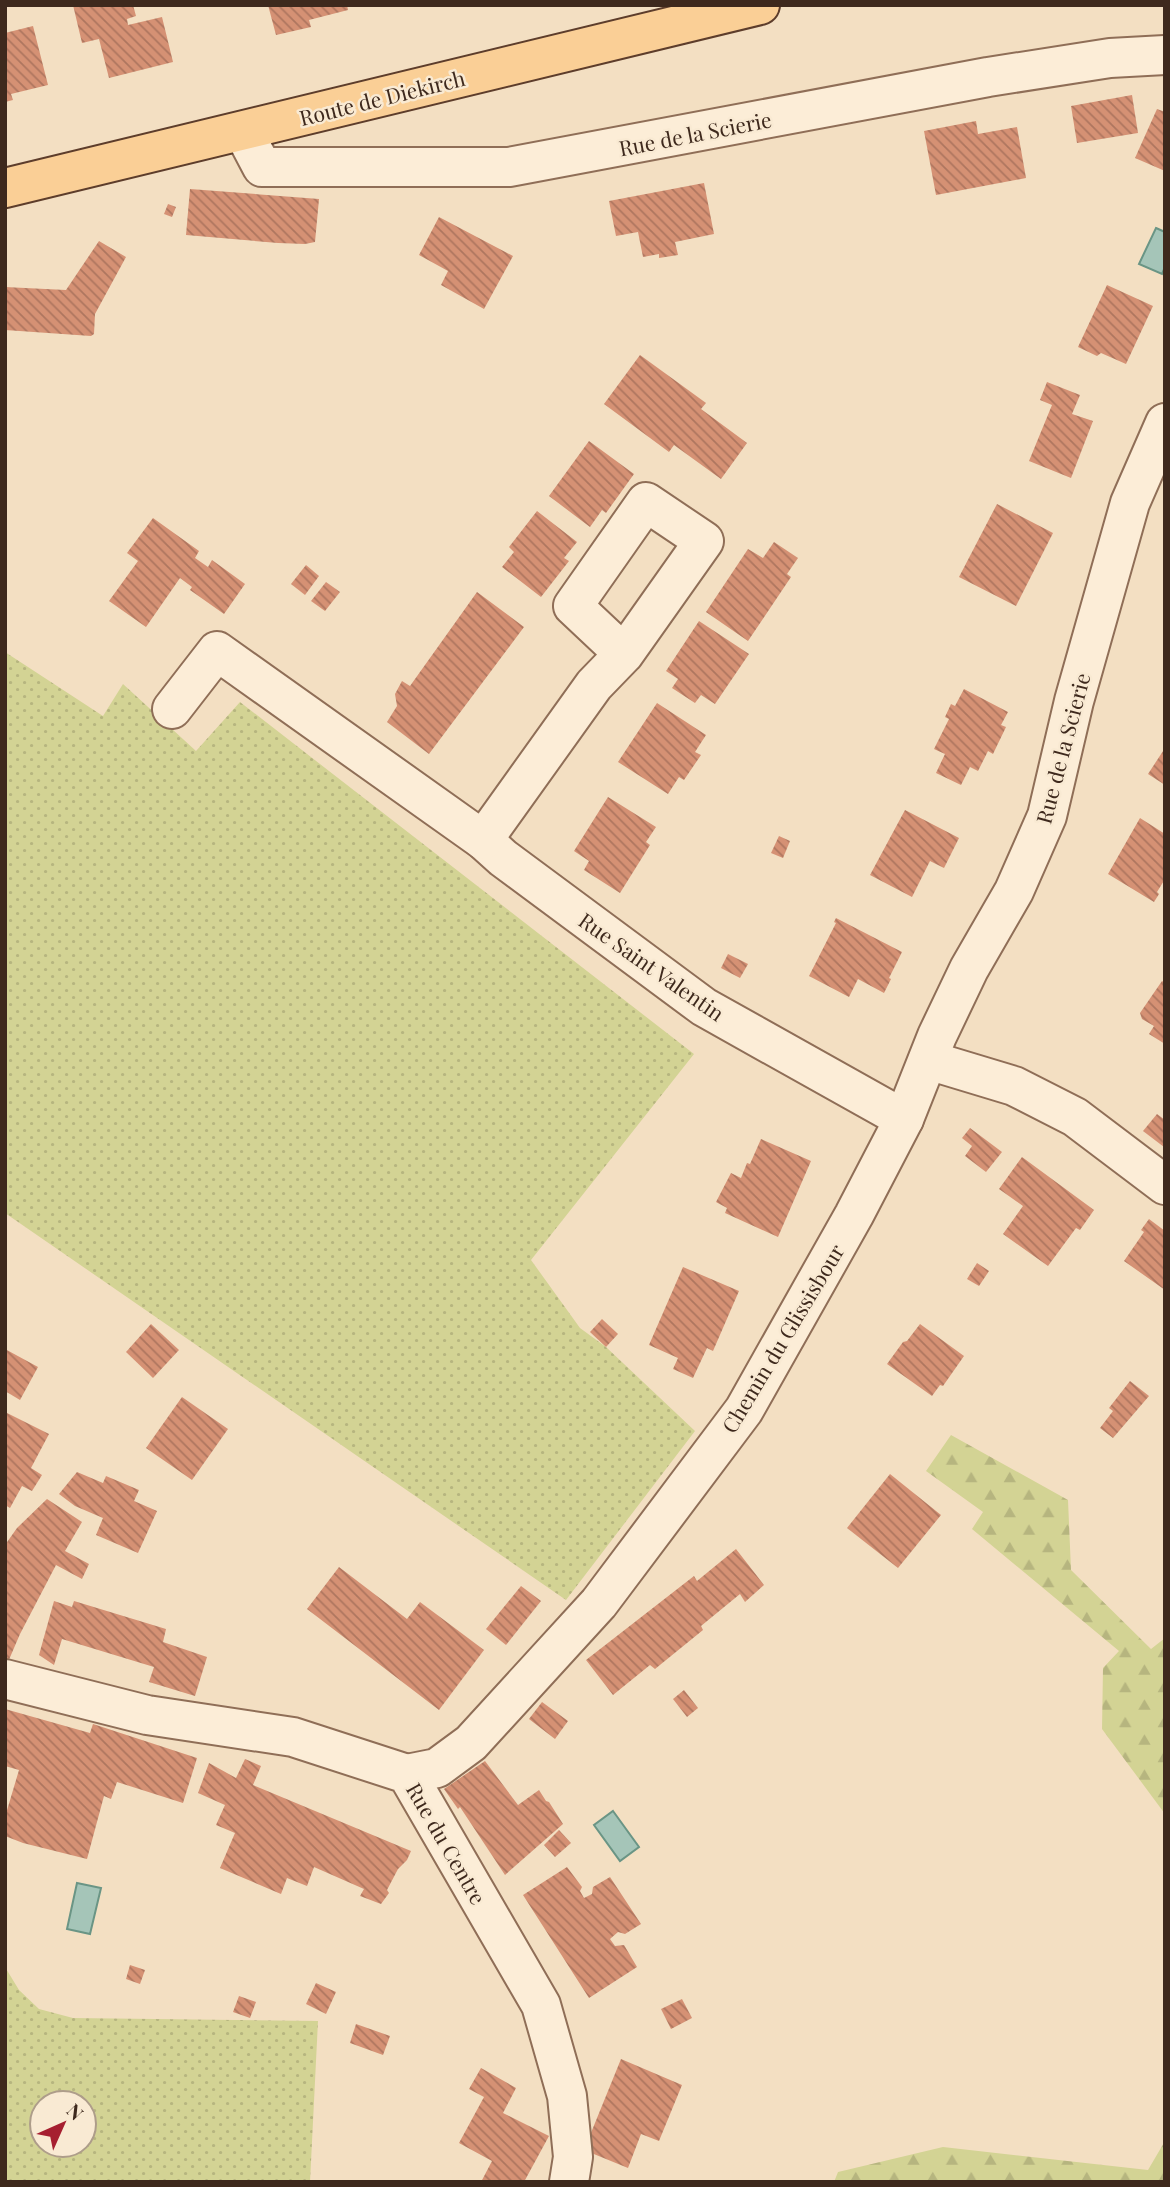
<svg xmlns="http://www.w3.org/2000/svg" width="1170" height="2187" font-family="'Playfair Display',serif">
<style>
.grass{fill:url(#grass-dots);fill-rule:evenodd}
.forest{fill:url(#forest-firs)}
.water{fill:#a5c5b8;stroke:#6a9585;stroke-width:2}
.building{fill:url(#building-back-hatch)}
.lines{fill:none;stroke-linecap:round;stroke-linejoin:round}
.minor-casing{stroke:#8f6e57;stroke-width:42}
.major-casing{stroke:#5d3d2b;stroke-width:42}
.minor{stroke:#fcedd7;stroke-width:38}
.major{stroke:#facf96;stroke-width:38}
.labels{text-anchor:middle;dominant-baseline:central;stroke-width:5;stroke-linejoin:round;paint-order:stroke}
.street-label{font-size:21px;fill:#3e291d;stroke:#f9ead3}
</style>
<defs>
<pattern id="grass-dots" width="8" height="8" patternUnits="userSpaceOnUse" patternTransform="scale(1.75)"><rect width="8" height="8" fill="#d3d394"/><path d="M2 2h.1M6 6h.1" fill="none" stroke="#b6b57f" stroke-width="1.8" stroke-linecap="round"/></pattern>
<pattern id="forest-firs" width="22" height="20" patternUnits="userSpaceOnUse" patternTransform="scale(1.75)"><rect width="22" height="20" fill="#d3d394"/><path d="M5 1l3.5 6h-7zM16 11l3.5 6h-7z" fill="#b6b57f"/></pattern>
<pattern id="building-back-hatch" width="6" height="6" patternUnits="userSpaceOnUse" patternTransform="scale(1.75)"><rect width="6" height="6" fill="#d59174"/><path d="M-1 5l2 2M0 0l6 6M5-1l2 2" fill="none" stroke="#ae765f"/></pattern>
</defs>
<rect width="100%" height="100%" fill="#f3dfc2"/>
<g class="grass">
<polygon points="5,652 103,716 123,684 196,751 240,702 694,1054 531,1260 580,1328 606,1347 695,1431 566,1600 5,1213"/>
<path d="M5,1967L19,1990L39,2009L73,2018L318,2021L310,2182H5ZM42,2103H84V2145H42Z"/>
</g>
<g class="forest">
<polygon points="951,1435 1068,1500 1071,1570 1151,1649 1165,1638 1165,1814 1102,1729 1103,1668 1119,1651 972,1529 983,1512 926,1471"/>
<polygon points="1165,2141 1165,2182 834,2182 838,2172 943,2147 1148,2170"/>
</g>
<g class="water">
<polygon points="1156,228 1165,232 1165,267 1162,274 1139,264"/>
<polygon points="613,1811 639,1847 620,1861 594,1825"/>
<polygon points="77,1883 101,1888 90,1934 67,1929"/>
</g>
<g class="building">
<polygon points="73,5 133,5 136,16 127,19 128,25 162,17 173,62 109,78 99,39 82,43"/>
<polygon points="268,5 347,5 348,10 309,20 311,27 276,35"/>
<polygon points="33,26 48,85 11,94 13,100 5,102 5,33"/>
<polygon points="1132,95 1138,133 1077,143 1071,106"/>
<polygon points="1157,109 1165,112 1165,171 1135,158"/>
<polygon points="976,121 978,134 1017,127 1026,178 936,195 924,131"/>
<polygon points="704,183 714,234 675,242 678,255 659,258 659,254 643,257 638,232 616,236 609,201"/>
<polygon points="190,189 319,199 315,242 305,244 278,243 186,235"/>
<polygon points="168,204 176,207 172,217 164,214"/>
<polygon points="439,217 513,256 484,309 441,285 448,271 419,255"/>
<polygon points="99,241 126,257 95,314 94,334 91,336 5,330 5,287 66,290"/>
<polygon points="1107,285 1153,306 1126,364 1101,353 1097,356 1078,347"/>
<polygon points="640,355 706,403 701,409 747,443 721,479 674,445 669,452 604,404"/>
<polygon points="1047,382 1080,395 1072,414 1093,421 1071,478 1029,461 1052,405 1040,400"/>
<polygon points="589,441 634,474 606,513 602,510 590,527 549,496"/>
<polygon points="997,504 1053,533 1016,606 959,577"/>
<polygon points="537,511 577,542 564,558 569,561 541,597 502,567 514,552 509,547"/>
<polygon points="153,518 199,551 195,558 208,567 212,560 245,584 224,614 190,590 192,587 180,578 146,627 109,601 138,561 127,553"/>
<polygon points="774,542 798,558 787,574 791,577 748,641 706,612 748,549 763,558"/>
<polygon points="306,565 319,576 305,595 291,584"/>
<polygon points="326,582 340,592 325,611 311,601"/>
<polygon points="477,592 524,627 429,754 387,722 397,706 395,694 402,681 410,686"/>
<polygon points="699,621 749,654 715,704 701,695 695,703 672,688 678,679 666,671"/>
<polygon points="964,689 1008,712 1001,725 1006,727 993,754 988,751 978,771 970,767 961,785 936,773 945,754 934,749 949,719 945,717 951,704 955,706"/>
<polygon points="657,703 706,735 695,752 701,755 684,780 679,777 668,794 618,762"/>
<polygon points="1165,748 1165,785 1148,774"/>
<polygon points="608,797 656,827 646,842 650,845 620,893 584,870 589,861 574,851"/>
<polygon points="905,810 959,838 944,868 930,861 912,897 870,875"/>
<polygon points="1140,818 1165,834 1165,879 1157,892 1159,894 1154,902 1108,874"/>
<polygon points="779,836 790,841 783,858 771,853"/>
<polygon points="836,918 902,952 889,978 891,979 884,993 858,979 849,997 809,976 836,923 834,922"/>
<polygon points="728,954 748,964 740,978 721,968"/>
<polygon points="1162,981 1165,983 1165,1044 1149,1034 1154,1026 1142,1019 1140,1013"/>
<polygon points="1157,1114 1165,1120 1164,1147 1143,1131"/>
<polygon points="970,1128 1002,1152 986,1172 965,1156 972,1146 962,1138"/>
<polygon points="761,1139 811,1161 778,1237 725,1213 727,1208 716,1202 731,1173 741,1178 747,1163 750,1164"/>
<polygon points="1022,1157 1094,1210 1080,1230 1076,1228 1048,1266 1003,1234 1023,1206 999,1189"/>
<polygon points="1149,1219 1165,1231 1165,1290 1124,1261 1144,1232 1141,1230"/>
<polygon points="977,1263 989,1271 979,1286 967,1279"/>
<polygon points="683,1267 739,1291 713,1351 707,1348 693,1378 673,1369 678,1358 649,1345"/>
<polygon points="602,1319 618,1334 606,1347 590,1332"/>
<polygon points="151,1324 179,1350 153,1378 126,1352"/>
<polygon points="920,1324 964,1356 943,1386 940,1385 932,1396 887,1364 903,1342 907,1341"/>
<polygon points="5,1349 38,1367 20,1400 5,1391"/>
<polygon points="1130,1381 1149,1396 1113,1438 1100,1428 1113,1411 1109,1408"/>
<polygon points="182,1397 228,1429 192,1480 146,1448"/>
<polygon points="5,1412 49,1434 31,1468 42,1475 32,1491 22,1486 10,1508 5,1505"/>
<polygon points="77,1472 103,1483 106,1476 139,1490 134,1501 157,1511 138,1553 96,1535 103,1518 75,1506 59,1494"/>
<polygon points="890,1474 941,1515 898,1568 847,1528"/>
<polygon points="47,1499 82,1522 65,1551 89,1564 82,1579 56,1565 20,1634 8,1662 5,1662 5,1545 17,1528"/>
<polygon points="736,1549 764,1585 745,1602 740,1594 701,1626 703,1630 655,1669 650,1665 613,1695 586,1660 694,1576 697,1581"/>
<polygon points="339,1567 407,1619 420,1602 484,1650 439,1710 307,1609"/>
<polygon points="521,1586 541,1601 506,1645 486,1629"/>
<polygon points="54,1601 72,1607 74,1601 166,1629 163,1642 207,1657 195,1696 149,1682 154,1667 62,1639 54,1665 39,1655"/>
<polygon points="684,1690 698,1708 687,1717 673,1699"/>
<polygon points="542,1702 568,1721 555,1739 529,1719"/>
<polygon points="5,1709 90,1733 93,1724 197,1758 183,1803 117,1782 111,1799 104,1796 87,1859 23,1843 5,1836 7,1821 5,1820 5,1817 19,1770 5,1766"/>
<polygon points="245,1759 261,1766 253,1785 411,1851 407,1860 398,1869 387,1890 389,1893 381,1904 360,1896 364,1889 314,1867 307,1886 287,1878 281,1894 220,1868 235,1833 216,1825 225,1805 198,1793 209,1763 236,1778"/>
<polygon points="485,1761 518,1805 539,1790 546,1801 549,1802 563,1824 505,1875 460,1807 458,1809 444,1789"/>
<polygon points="559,1830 571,1843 555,1857 544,1845"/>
<polygon points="567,1867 582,1887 580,1891 584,1898 592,1894 593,1887 610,1877 641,1924 625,1934 618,1932 610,1939 615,1946 624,1945 637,1967 589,1998 523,1895"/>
<polygon points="130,1965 145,1970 140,1984 126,1979"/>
<polygon points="316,1983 336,1992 326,2014 306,2004"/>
<polygon points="239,1996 256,2002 250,2018 233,2012"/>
<polygon points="682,1999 692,2018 671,2029 661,2009"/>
<polygon points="356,2024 390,2036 383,2055 350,2043"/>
<polygon points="621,2059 682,2085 659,2141 641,2134 628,2168 584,2150"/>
<polygon points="481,2068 516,2088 503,2113 549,2136 524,2182 481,2182 492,2161 459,2143 484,2097 469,2089"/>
</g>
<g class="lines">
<g class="minor-casing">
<g id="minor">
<polyline points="243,131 262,167 509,167 988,77 1110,58 1165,55"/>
<polyline points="172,709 217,651 483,840 503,858 704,1007 904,1119"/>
<polyline points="483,840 594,685 624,654 704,541 646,502 573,606 624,654"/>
<polyline points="928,1060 1014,1086 1075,1117 1165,1185"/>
<polyline points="5,1679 147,1715 293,1737 407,1774 541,2005 567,2096 573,2157 569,2182"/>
<polyline points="407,1774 437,1768 471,1743 599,1603 744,1410 854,1215 904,1119 937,1036 969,969 1014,891 1047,816 1074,701 1130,503 1165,423"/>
</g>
</g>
<g class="major-casing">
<polyline id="major" points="5,188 760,5"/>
</g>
<use href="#minor" class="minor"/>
<use href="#major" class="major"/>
</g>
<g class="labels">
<g class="street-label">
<text transform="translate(382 97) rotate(-14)">Route de Diekirch</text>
<text transform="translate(695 133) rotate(-11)">Rue de la Scierie</text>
<text transform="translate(1062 748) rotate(-75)">Rue de la Scierie</text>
<text transform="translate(652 966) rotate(35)">Rue Saint Valentin</text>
<text transform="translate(782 1338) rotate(-59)">Chemin du Glissisbour</text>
<text transform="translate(447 1843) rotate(60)">Rue du Centre</text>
</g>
</g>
<rect width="1170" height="2187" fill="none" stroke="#3e291d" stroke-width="14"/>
<g transform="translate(63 2124) rotate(45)"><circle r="33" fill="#f9ead3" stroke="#ae9d8a" stroke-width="2"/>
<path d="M0-5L12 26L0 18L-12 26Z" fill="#a61f30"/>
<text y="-10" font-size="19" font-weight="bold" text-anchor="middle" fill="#3e291d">N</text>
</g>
</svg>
